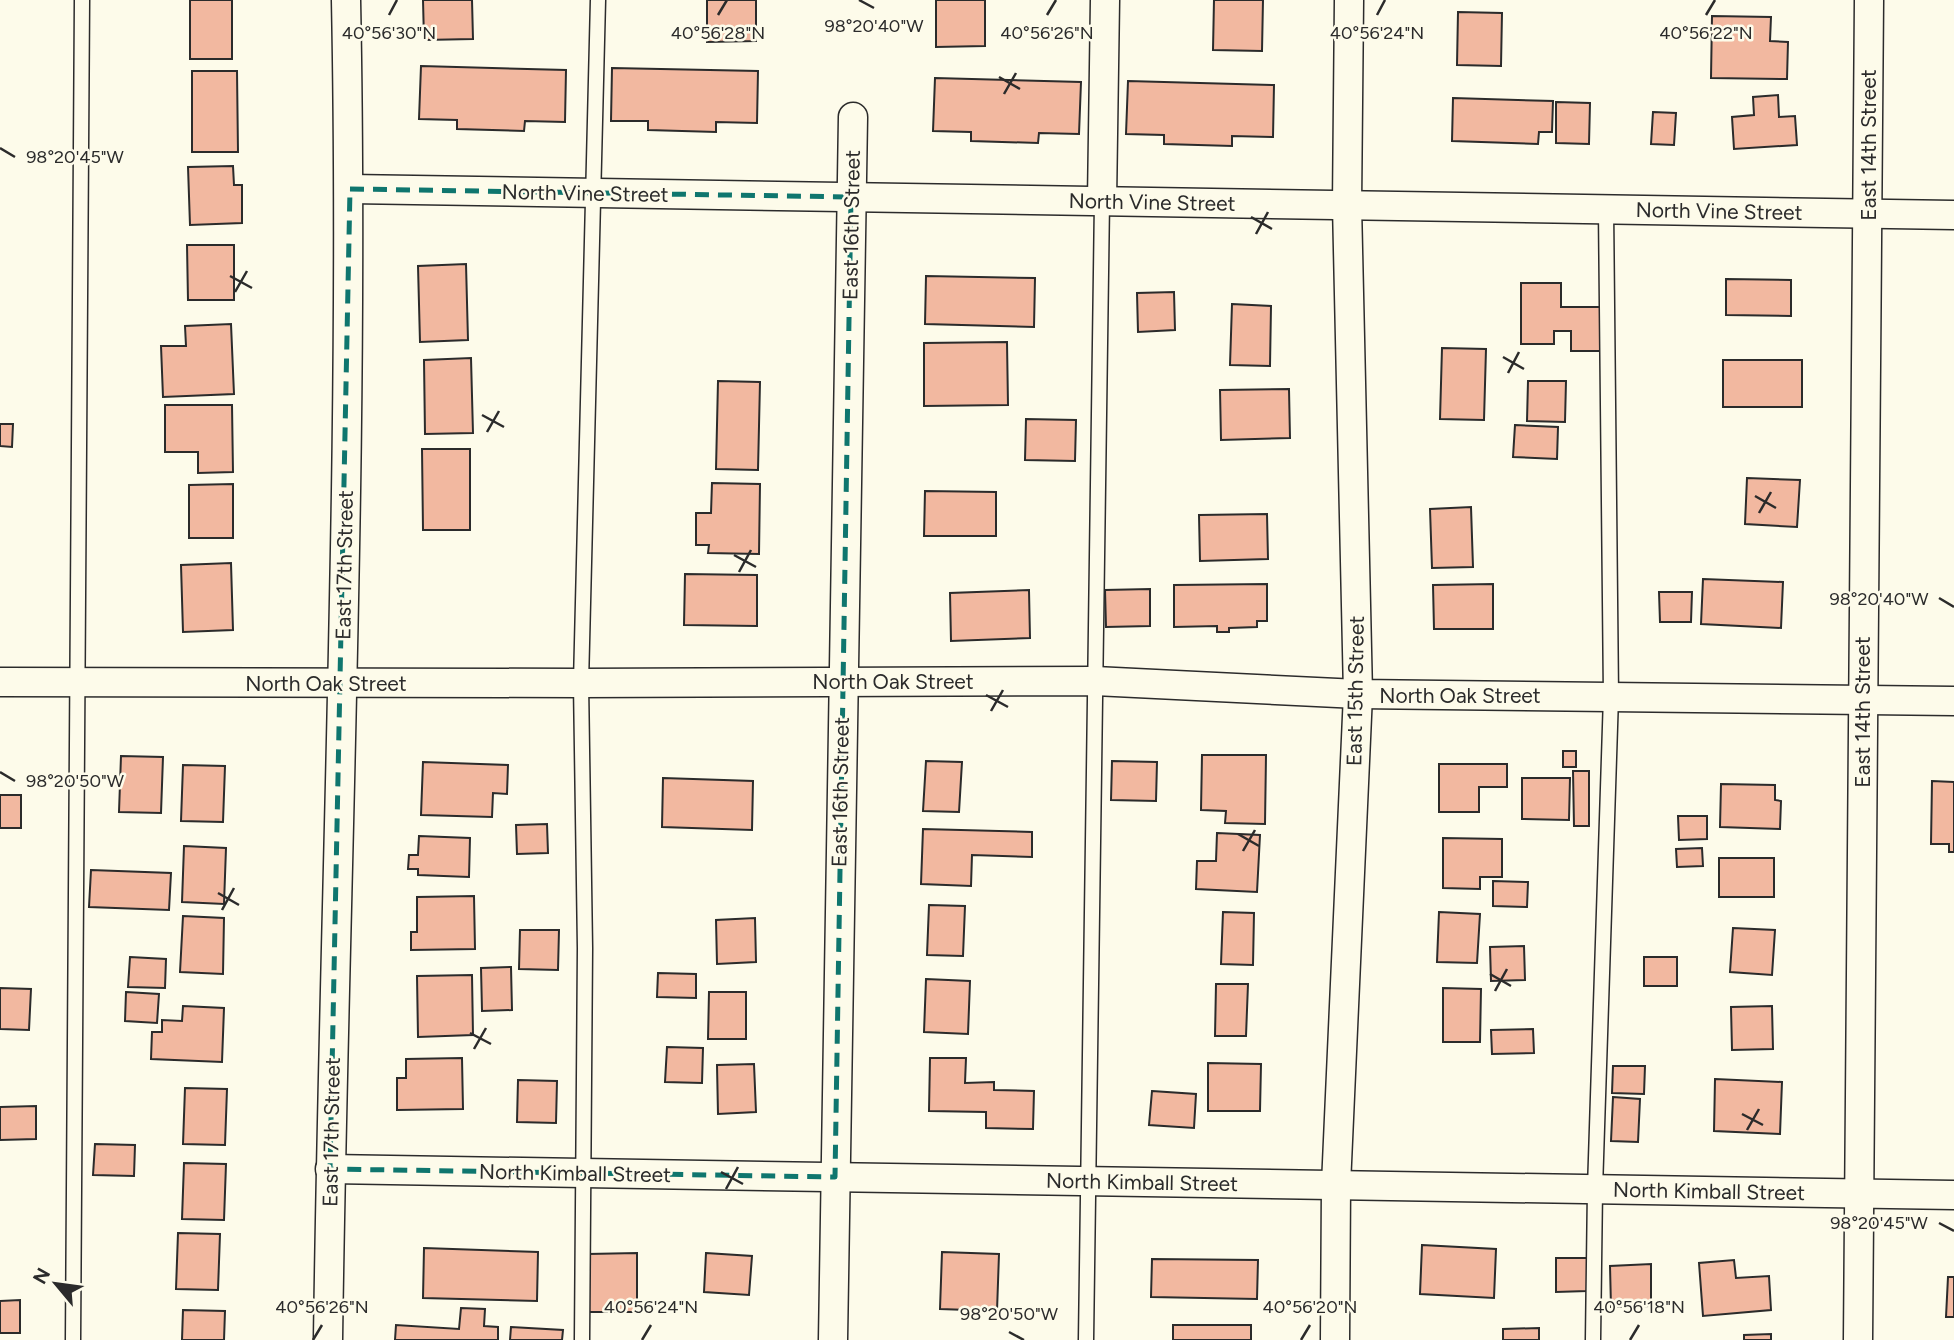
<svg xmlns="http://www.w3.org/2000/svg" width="1954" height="1340" font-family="Figtree,sans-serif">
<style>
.building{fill:#f2b8a0;stroke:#2b2b2b;stroke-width:2}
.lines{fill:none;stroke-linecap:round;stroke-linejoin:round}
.lane-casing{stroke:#2b2b2b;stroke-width:17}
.street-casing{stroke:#2b2b2b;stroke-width:31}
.lane{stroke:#fdfbea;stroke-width:14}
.street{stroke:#fdfbea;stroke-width:28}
.marked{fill:none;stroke:#0f766e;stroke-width:5;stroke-dasharray:14 9;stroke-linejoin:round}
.ticks{fill:none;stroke:#2b2b2b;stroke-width:2.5}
.labels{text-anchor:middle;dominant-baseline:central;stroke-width:5;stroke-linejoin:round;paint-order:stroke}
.street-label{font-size:21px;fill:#2b2b2b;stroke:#fdfbea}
.ticks-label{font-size:18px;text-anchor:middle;fill:#2b2b2b;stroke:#fdfbea;stroke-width:5;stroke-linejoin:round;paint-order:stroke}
</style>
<rect width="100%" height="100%" fill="#fdfbea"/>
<g class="building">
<rect x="190" y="0" width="42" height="59"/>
<polygon points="423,0 472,0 473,39 424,40"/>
<polygon points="707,0 756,0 756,41 707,42"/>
<polygon points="936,0 985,0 985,46 936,47"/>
<polygon points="1214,0 1263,0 1262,51 1213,50"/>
<polygon points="1458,12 1502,13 1501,66 1457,65"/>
<polygon points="1712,16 1771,17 1770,41 1788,42 1787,79 1711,78"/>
<polygon points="421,66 566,70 565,122 525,121 524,131 457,129 457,120 419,119"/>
<polygon points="612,68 758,71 757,123 716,122 716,132 648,130 648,121 611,121"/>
<polygon points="192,71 237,71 238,152 192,152"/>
<polygon points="935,78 1081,82 1079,134 1039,133 1038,143 971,141 971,132 933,131"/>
<polygon points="1128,81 1274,85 1273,137 1232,136 1232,146 1164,144 1164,135 1126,134"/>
<polygon points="1778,95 1779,117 1795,116 1797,145 1734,149 1732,117 1754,115 1753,97"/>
<polygon points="1453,98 1553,101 1552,132 1539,132 1538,144 1452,141"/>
<polygon points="1556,102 1590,103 1589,144 1556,143"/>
<polygon points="1653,112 1676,113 1674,145 1651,144"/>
<polygon points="233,166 234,185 242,185 242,223 190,225 188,167"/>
<polygon points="187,245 234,245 234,300 188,300"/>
<polygon points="466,264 468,340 420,342 418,266"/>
<polygon points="926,276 1035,278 1034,327 925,324"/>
<polygon points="1726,279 1791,280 1791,316 1726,315"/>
<polygon points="1521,283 1561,283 1561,307 1602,307 1602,351 1571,351 1571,331 1554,331 1554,344 1521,344"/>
<polygon points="1174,292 1175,330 1138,332 1137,293"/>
<polygon points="1232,304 1271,306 1270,366 1230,365"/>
<polygon points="231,324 234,394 163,397 161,346 186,346 185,326"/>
<polygon points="1007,342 1008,405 924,406 924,343"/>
<polygon points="1442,348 1486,349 1484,420 1440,419"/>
<polygon points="471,358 473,433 425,434 424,360"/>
<rect x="1723" y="360" width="79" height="47"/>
<polygon points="718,381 760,382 758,470 716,469"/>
<polygon points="1528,381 1566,381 1565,422 1527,421"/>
<polygon points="1289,389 1290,438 1221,440 1220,390"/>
<polygon points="165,405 232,405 233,472 198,473 198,452 165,452"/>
<polygon points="1026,419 1076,420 1075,461 1025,460"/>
<polygon points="0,424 13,424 12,447 0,446"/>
<polygon points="1515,425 1558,427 1557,459 1513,457"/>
<polygon points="422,449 470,449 470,530 423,530"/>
<polygon points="1747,478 1800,480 1797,527 1745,524"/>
<polygon points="712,483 760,484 759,554 708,553 709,545 696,545 696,513 711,513"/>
<polygon points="233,484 233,538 189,538 189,485"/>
<polygon points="925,491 996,492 996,536 924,536"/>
<polygon points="1471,507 1473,567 1432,568 1430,509"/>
<polygon points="1267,514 1268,559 1200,561 1199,515"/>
<polygon points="231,563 233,630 183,632 181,565"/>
<polygon points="685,574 757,575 757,626 684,625"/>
<polygon points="1703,579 1783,582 1781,628 1701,624"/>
<polygon points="1267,584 1267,621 1257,621 1257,627 1229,628 1229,632 1217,632 1217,626 1174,627 1174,585"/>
<polygon points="1493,584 1493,629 1434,629 1433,585"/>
<polygon points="1150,589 1150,626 1106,627 1105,590"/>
<polygon points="1029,590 1030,638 951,641 950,593"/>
<polygon points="1659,592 1692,592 1691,622 1660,622"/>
<rect x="1563" y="751" width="13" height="16"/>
<polygon points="1202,755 1266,755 1265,824 1225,823 1226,811 1201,810"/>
<polygon points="121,756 163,757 161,813 119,812"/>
<polygon points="926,761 962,762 959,812 923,811"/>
<polygon points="1112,761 1157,762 1156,801 1111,800"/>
<polygon points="423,762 508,765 507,794 493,793 492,817 421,815"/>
<polygon points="1439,764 1507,764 1507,787 1479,787 1479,812 1439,812"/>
<polygon points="183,765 225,766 223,822 181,821"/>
<polygon points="1573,771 1589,771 1589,826 1574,826"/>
<polygon points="663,778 753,781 752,830 662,827"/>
<polygon points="1522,778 1570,778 1569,820 1522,819"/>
<polygon points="1932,781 1954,782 1954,852 1949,852 1949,844 1931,844"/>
<polygon points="1721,784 1775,785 1775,800 1781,801 1780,829 1720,827"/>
<rect x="0" y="795" width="21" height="33"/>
<polygon points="1678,816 1707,816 1707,839 1679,840"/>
<polygon points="547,824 548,853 517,854 516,825"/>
<polygon points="923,829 1032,832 1032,857 972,855 971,886 921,884"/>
<polygon points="1217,833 1260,835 1257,892 1196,889 1197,861 1216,861"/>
<polygon points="419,836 470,838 469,877 418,875 418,869 408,869 409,855 418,855"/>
<polygon points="1443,838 1502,839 1502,877 1480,877 1480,889 1443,888"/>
<polygon points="184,846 226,848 224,904 182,902"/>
<polygon points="1702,848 1703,866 1677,867 1676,849"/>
<rect x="1719" y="858" width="55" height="39"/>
<polygon points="91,870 171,873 169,910 89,907"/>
<polygon points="1493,881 1528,882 1527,907 1493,906"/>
<polygon points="474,896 475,949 411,950 411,932 417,932 417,897"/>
<polygon points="929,905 965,906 963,956 927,955"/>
<polygon points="1223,912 1254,913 1253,965 1221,964"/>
<polygon points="1439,912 1480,914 1477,963 1437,962"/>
<polygon points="183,916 224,918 223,974 180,972"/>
<polygon points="755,918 756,962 717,964 716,920"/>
<polygon points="1733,928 1775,930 1772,975 1730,972"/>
<polygon points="520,930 559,930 558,970 519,969"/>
<polygon points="1524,946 1525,980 1491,981 1490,947"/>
<polygon points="130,957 166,959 165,988 128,987"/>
<rect x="1644" y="957" width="33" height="29"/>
<polygon points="511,967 512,1010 482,1011 481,968"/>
<polygon points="658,973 696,974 696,998 657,997"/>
<polygon points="472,975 473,1035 418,1037 417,976"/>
<polygon points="926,979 970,981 968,1034 924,1032"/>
<polygon points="1216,984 1248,984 1246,1036 1215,1036"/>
<polygon points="0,988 31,989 29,1030 0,1029"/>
<polygon points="1443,988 1481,989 1480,1042 1443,1042"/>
<polygon points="126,992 159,994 157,1023 125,1021"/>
<polygon points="709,992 746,992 746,1039 708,1039"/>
<polygon points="183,1006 224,1008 222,1062 151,1059 152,1032 162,1032 162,1020 182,1021"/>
<polygon points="1772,1006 1773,1049 1732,1050 1731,1007"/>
<polygon points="1533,1029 1534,1053 1492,1054 1491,1030"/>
<polygon points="667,1047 703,1048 702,1083 665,1082"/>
<polygon points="462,1058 463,1109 397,1110 397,1078 406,1078 406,1059"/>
<polygon points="930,1058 966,1058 965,1083 994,1082 994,1090 1034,1091 1033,1129 986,1128 986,1112 929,1111"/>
<polygon points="1208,1063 1261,1064 1260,1111 1208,1111"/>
<polygon points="754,1064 756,1112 718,1114 717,1065"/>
<polygon points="1613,1066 1645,1066 1644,1094 1612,1093"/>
<polygon points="1715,1079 1782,1082 1780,1134 1714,1131"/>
<polygon points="518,1080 557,1081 556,1123 517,1122"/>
<polygon points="185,1088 227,1089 225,1145 183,1144"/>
<polygon points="1152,1091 1196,1094 1194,1128 1149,1125"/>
<polygon points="1613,1097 1640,1099 1638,1142 1611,1141"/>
<polygon points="36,1106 36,1139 0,1140 0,1107"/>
<polygon points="95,1144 135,1145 134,1176 93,1175"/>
<polygon points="184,1163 226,1164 224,1220 182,1219"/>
<polygon points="178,1233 220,1234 218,1290 176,1289"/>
<polygon points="1422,1245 1496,1249 1494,1298 1420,1294"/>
<polygon points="424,1248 538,1252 537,1301 423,1298"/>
<polygon points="942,1252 999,1254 997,1311 940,1309"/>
<polygon points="637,1253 637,1312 588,1312 588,1254"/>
<polygon points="706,1253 752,1256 749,1295 704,1292"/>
<polygon points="1556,1258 1587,1258 1587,1291 1556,1292"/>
<polygon points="1152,1259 1258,1260 1257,1299 1151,1297"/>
<polygon points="1734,1260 1736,1278 1769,1276 1771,1310 1703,1316 1699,1263"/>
<polygon points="1651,1264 1651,1306 1611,1307 1610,1266"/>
<polygon points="1948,1277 1954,1277 1954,1317 1946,1317"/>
<polygon points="20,1300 20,1333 0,1333 0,1301"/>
<polygon points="461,1308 485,1309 484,1326 498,1327 498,1340 395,1340 396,1325 459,1329"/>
<polygon points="183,1310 225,1311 224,1340 182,1340"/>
<rect x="1173" y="1325" width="78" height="15"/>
<polygon points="511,1327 563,1330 562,1340 510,1340"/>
<polygon points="1539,1328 1539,1340 1503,1340 1503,1329"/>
<polygon points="1771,1334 1771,1340 1744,1340 1744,1335"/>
</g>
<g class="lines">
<g class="lane-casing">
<g id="lane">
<polyline points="73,1340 82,0"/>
<polyline points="582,1340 585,948 581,683 598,0"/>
<polyline points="1086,1340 1102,201"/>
<polyline points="1593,1340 1595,1189 1611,696 1606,209"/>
</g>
</g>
<g class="street-casing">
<g id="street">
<polyline points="350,189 1954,215"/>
<polyline points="1102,201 1105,0"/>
<polyline points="0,682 581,683 1095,681 1358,694 1954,701"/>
<polyline points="330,1169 1954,1195"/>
<path d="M328,1340C334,893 355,447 346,0"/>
<polyline points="833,1340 853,117"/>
<polyline points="1335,1340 1336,1185 1358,694 1347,205 1349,0"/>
<polyline points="1858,1340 1869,0"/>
</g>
</g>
<use href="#lane" class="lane"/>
<use href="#street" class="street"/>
</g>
<path class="marked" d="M350,189L851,197L835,1177L330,1169Z"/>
<path class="ticks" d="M859,0L874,8M389,15L397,0M718,15L727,0M1047,15L1056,0M1377,15L1385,0M1706,15L1715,0M999,77L1020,89M1004,94L1016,73M0,148L15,157M1251,217L1272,229M1256,234L1268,212M230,276L252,288M235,292L247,271M1503,357L1524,369M1508,373L1519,352M482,415L504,427M487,432L499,411M1755,496L1776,508M1759,513L1771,492M734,555L756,567M739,572L751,550M1939,598L1954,607M986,695L1008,707M991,711L1003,690M0,772L15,781M1238,834L1259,846M1243,851L1255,830M218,893L239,905M222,910L234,888M1490,974L1511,986M1495,991L1507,969M470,1033L491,1044M474,1049L486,1028M1742,1114L1763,1125M1747,1130L1759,1109M721,1172L743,1184M726,1189L738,1167M1939,1223L1954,1231M1009,1332L1024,1340M313,1340L322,1325M642,1340L651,1325M1301,1340L1310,1325M1630,1340L1639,1325"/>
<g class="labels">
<g class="street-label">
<text transform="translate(1868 145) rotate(-90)">East 14th Street</text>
<text transform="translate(585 193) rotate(1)">North Vine Street</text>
<text transform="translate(1152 202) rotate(1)">North Vine Street</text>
<text transform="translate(1719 211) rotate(1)">North Vine Street</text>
<text transform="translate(851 225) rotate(-89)">East 16th Street</text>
<text transform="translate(344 565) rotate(-89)">East 17th Street</text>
<text x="893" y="681">North Oak Street</text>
<text x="326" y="683">North Oak Street</text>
<text transform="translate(1355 691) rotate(-89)">East 15th Street</text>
<text x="1460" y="695">North Oak Street</text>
<text transform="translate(1862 712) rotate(-90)">East 14th Street</text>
<text transform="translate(840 792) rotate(-89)">East 16th Street</text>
<text transform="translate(331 1132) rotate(-89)">East 17th Street</text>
<text transform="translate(575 1173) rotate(1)">North Kimball Street</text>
<text transform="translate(1142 1182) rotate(1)">North Kimball Street</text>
<text transform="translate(1709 1191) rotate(1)">North Kimball Street</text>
</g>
</g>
<g class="ticks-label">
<text x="874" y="32">98°20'40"W</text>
<text x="389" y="39">40°56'30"N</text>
<text x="718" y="39">40°56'28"N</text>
<text x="1047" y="39">40°56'26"N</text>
<text x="1377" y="39">40°56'24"N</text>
<text x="1706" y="39">40°56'22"N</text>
<text x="75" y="163">98°20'45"W</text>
<text x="1879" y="605">98°20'40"W</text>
<text x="75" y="787">98°20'50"W</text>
<text x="1879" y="1229">98°20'45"W</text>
<text x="322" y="1313">40°56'26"N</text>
<text x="651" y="1313">40°56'24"N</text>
<text x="1310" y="1313">40°56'20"N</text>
<text x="1639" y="1313">40°56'18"N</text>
<text x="1009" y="1320">98°20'50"W</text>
</g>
<g transform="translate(56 1284) rotate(299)" stroke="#fdfbea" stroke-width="5" paint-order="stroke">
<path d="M0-5L12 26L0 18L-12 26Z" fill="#2b2b2b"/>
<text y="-10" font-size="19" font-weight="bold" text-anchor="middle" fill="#2b2b2b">N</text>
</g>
</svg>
